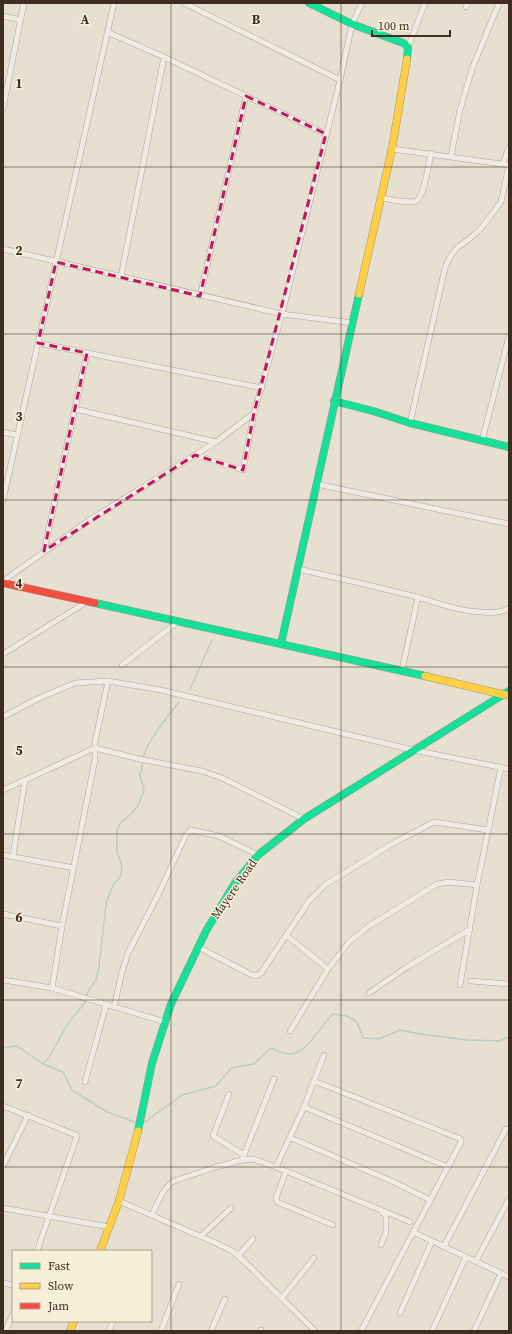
<svg xmlns="http://www.w3.org/2000/svg" width="512" height="1334" font-family="'Source Serif 4',serif">
<style>
.lines{fill:none;stroke-linecap:round;stroke-linejoin:round}
.stream{stroke:#bcccc2;stroke-width:1.5}
.street-casing{stroke:#ada599;stroke-width:6}
.fast-casing{stroke:#9c958a;stroke-width:8}
.slow-casing{stroke:#9c958a;stroke-width:8}
.jam-casing{stroke:#9c958a;stroke-width:8}
.street{stroke:#efebe3;stroke-width:5}
.fast{stroke:#16e098;stroke-width:7}
.slow{stroke:#ffcf43;stroke-width:7}
.jam{stroke:#f24e42;stroke-width:7}
.marked{fill:none;stroke:#c2185b;stroke-width:3;stroke-dasharray:8 5;stroke-linejoin:round}
.grid{fill:none;stroke:#3d2e20;stroke-width:1;stroke-opacity:0.55}
.labels{text-anchor:middle;dominant-baseline:central;stroke-width:3;stroke-linejoin:round;paint-order:stroke}
.street-label{font-size:12px;fill:#3d2e20;stroke:#f7eed8}
.grid-label{font-size:13px;text-anchor:middle;font-weight:bold;fill:#3d2e20;stroke:#f7eed8;stroke-width:3;stroke-linejoin:round;paint-order:stroke}
</style>
<rect width="100%" height="100%" fill="#e7e0d1"/>
<g class="lines">
<g class="stream">
<polyline points="190,689 212,640"/>
<path d="M143,758C147,741 168,716 179,702"/>
<polyline points="86,997 89,990 96,980 99,967 106,904 113,885 121,876 122,865 117,853 117,830 121,822 130,815 138,806 144,790 140,775 143,762"/>
<polyline points="3,1048 17,1046 43,1064 63,1072 72,1090 107,1112 137,1123"/>
<polyline points="44,1063 49,1058 67,1025 86,1001"/>
<path d="M142,1124L182,1095L216,1086L231,1068L254,1064L271,1048C276,1050 283,1054 289,1054C306,1055 321,1025 333,1014L347,1016L357,1022L363,1038L379,1039L400,1030L420,1034L468,1040L499,1041L509,1037"/>
</g>
<g class="street-casing">
<g id="street">
<polyline points="184,3 340,80"/>
<polyline points="466,7 468,3"/>
<polyline points="3,16 21,20"/>
<polyline points="107,32 164,57 326,134"/>
<polyline points="408,47 425,3"/>
<polyline points="3,108 24,3"/>
<polyline points="392,149 509,165"/>
<polyline points="451,156 460,110 472,69 499,3"/>
<polyline points="503,164 509,147"/>
<path d="M381,198C390,199 408,204 416,201C424,198 429,162 431,153"/>
<polyline points="3,249 282,314 353,323"/>
<polyline points="121,277 164,57"/>
<polyline points="200,296 246,96"/>
<polyline points="38,343 262,388"/>
<polyline points="75,409 216,442"/>
<polyline points="410,423 445,268 450,257 457,248 474,235 483,226 501,202 509,165"/>
<polyline points="3,432 17,435"/>
<polyline points="482,441 509,336"/>
<polyline points="195,455 243,470 254,413"/>
<polyline points="316,484 509,524"/>
<polyline points="3,500 114,3"/>
<polyline points="44,551 87,353"/>
<path d="M298,569C338,578 378,587 417,597C435,602 452,609 470,611C482,612 499,615 509,608"/>
<polyline points="3,581 88,521 216,442 254,413 282,314 340,80 352,24 362,3"/>
<polyline points="3,654 88,601"/>
<polyline points="122,665 179,621"/>
<polyline points="402,670 418,597"/>
<polyline points="3,717 35,700 75,683 108,681 161,690 413,750 509,769"/>
<polyline points="3,790 95,748 139,759 202,771 222,778 304,819"/>
<polyline points="3,855 74,868"/>
<polyline points="13,856 25,780"/>
<polyline points="3,914 62,926"/>
<polyline points="286,935 328,969"/>
<polyline points="198,947 252,975 257,976 261,973 309,901 326,884 392,844 434,822 488,830"/>
<polyline points="3,980 52,988 165,1022"/>
<polyline points="471,981 509,984"/>
<polyline points="460,985 477,885 501,767"/>
<polyline points="52,988 62,926 95,760 95,742 108,681"/>
<polyline points="369,993 407,967 469,930"/>
<polyline points="114,1007 122,972 128,953 157,897 186,835 191,830 219,836 258,855"/>
<polyline points="290,1031 328,969 349,942 369,926 437,884 449,882 477,885"/>
<polyline points="314,1081 461,1139 461,1142 361,1331"/>
<polyline points="85,1082 106,1005"/>
<polyline points="229,1094 213,1136 244,1155"/>
<polyline points="3,1106 76,1135 77,1136 37,1251"/>
<polyline points="304,1107 448,1167"/>
<polyline points="291,1138 396,1183 430,1200"/>
<polyline points="242,1160 274,1079"/>
<polyline points="3,1166 28,1115"/>
<polyline points="276,1167 410,1222"/>
<polyline points="286,1171 276,1198 277,1202 333,1225"/>
<polyline points="119,1201 216,1243 232,1251 245,1262 315,1331"/>
<polyline points="3,1208 109,1227"/>
<polyline points="381,1211 386,1216 386,1233 381,1245"/>
<path d="M152,1215C158,1203 162,1189 174,1181L216,1167L242,1160L253,1159L276,1167L304,1107L324,1055"/>
<polyline points="413,1232 509,1277"/>
<polyline points="201,1236 231,1208"/>
<polyline points="444,1246 506,1129"/>
<polyline points="238,1256 253,1239"/>
<polyline points="476,1261 509,1199"/>
<polyline points="3,1283 13,1285"/>
<polyline points="282,1298 314,1258"/>
<polyline points="400,1313 432,1241"/>
<polyline points="6,1331 13,1313"/>
<polyline points="109,1331 113,1321"/>
<polyline points="161,1331 179,1284"/>
<polyline points="211,1331 225,1299"/>
<polyline points="261,1331 261,1330"/>
<polyline points="432,1331 466,1257"/>
<polyline points="474,1331 501,1273"/>
</g>
</g>
<g class="fast-casing">
<g id="fast">
<polyline points="309,3 352,24 403,43 408,47 407,59"/>
<polyline points="334,401 373,411 410,423 509,447"/>
<polyline points="95,603 425,676"/>
<polyline points="281,644 359,294"/>
<polyline points="138,1131 152,1063 171,1004 206,931 235,883 258,855 304,819 509,691"/>
</g>
</g>
<g class="slow-casing">
<g id="slow">
<polyline points="359,294 392,149 407,59"/>
<polyline points="425,676 505,695"/>
<polyline points="100,1251 119,1201 138,1131"/>
<polyline points="70,1331 74,1321"/>
</g>
</g>
<g class="jam-casing">
<polyline id="jam" points="3,583 95,603"/>
</g>
<use href="#street" class="street"/>
<use href="#fast" class="fast"/>
<use href="#slow" class="slow"/>
<use href="#jam" class="jam"/>
</g>
<path class="marked" d="M246,96L326,134L254,413L243,470L195,455L44,551L87,353L38,343L56,262L200,296Z"/>
<path class="grid" d="M171,3V1331M341,3V1331M3,167H509M3,334H509M3,500H509M3,667H509M3,834H509M3,1000H509M3,1167H509"/>
<g class="labels">
<g class="street-label">
<text transform="translate(234 889) rotate(-55)">Mayere Road</text>
</g>
</g>
<g class="grid-label">
<text x="85" y="24">A</text>
<text x="256" y="24">B</text>
<text x="19" y="88">1</text>
<text x="19" y="255">2</text>
<text x="19" y="421">3</text>
<text x="19" y="588">4</text>
<text x="19" y="755">5</text>
<text x="19" y="922">6</text>
<text x="19" y="1088">7</text>
</g>
<rect width="512" height="1334" fill="none" stroke="#3d2e20" stroke-width="8"/>
<rect x="12" y="1250" width="140" height="72" fill="#f7eed8" stroke="#ada18e"/>
<rect x="20" y="1263" width="20" height="6" fill="#16e098" stroke="#ada18e"/>
<text x="48" y="1270" font-size="12" fill="#3d2e20">Fast</text>
<rect x="20" y="1283" width="20" height="6" fill="#ffcf43" stroke="#ada18e"/>
<text x="48" y="1290" font-size="12" fill="#3d2e20">Slow</text>
<rect x="20" y="1303" width="20" height="6" fill="#f24e42" stroke="#ada18e"/>
<text x="48" y="1310" font-size="12" fill="#3d2e20">Jam</text>
<path d="M372 30v6h78v-6" fill="none" stroke="#3d2e20" stroke-width="2"/>
<text x="378" y="30" font-size="12" fill="#3d2e20" stroke="#f7eed8" stroke-width="3" paint-order="stroke">100 m</text>
</svg>
